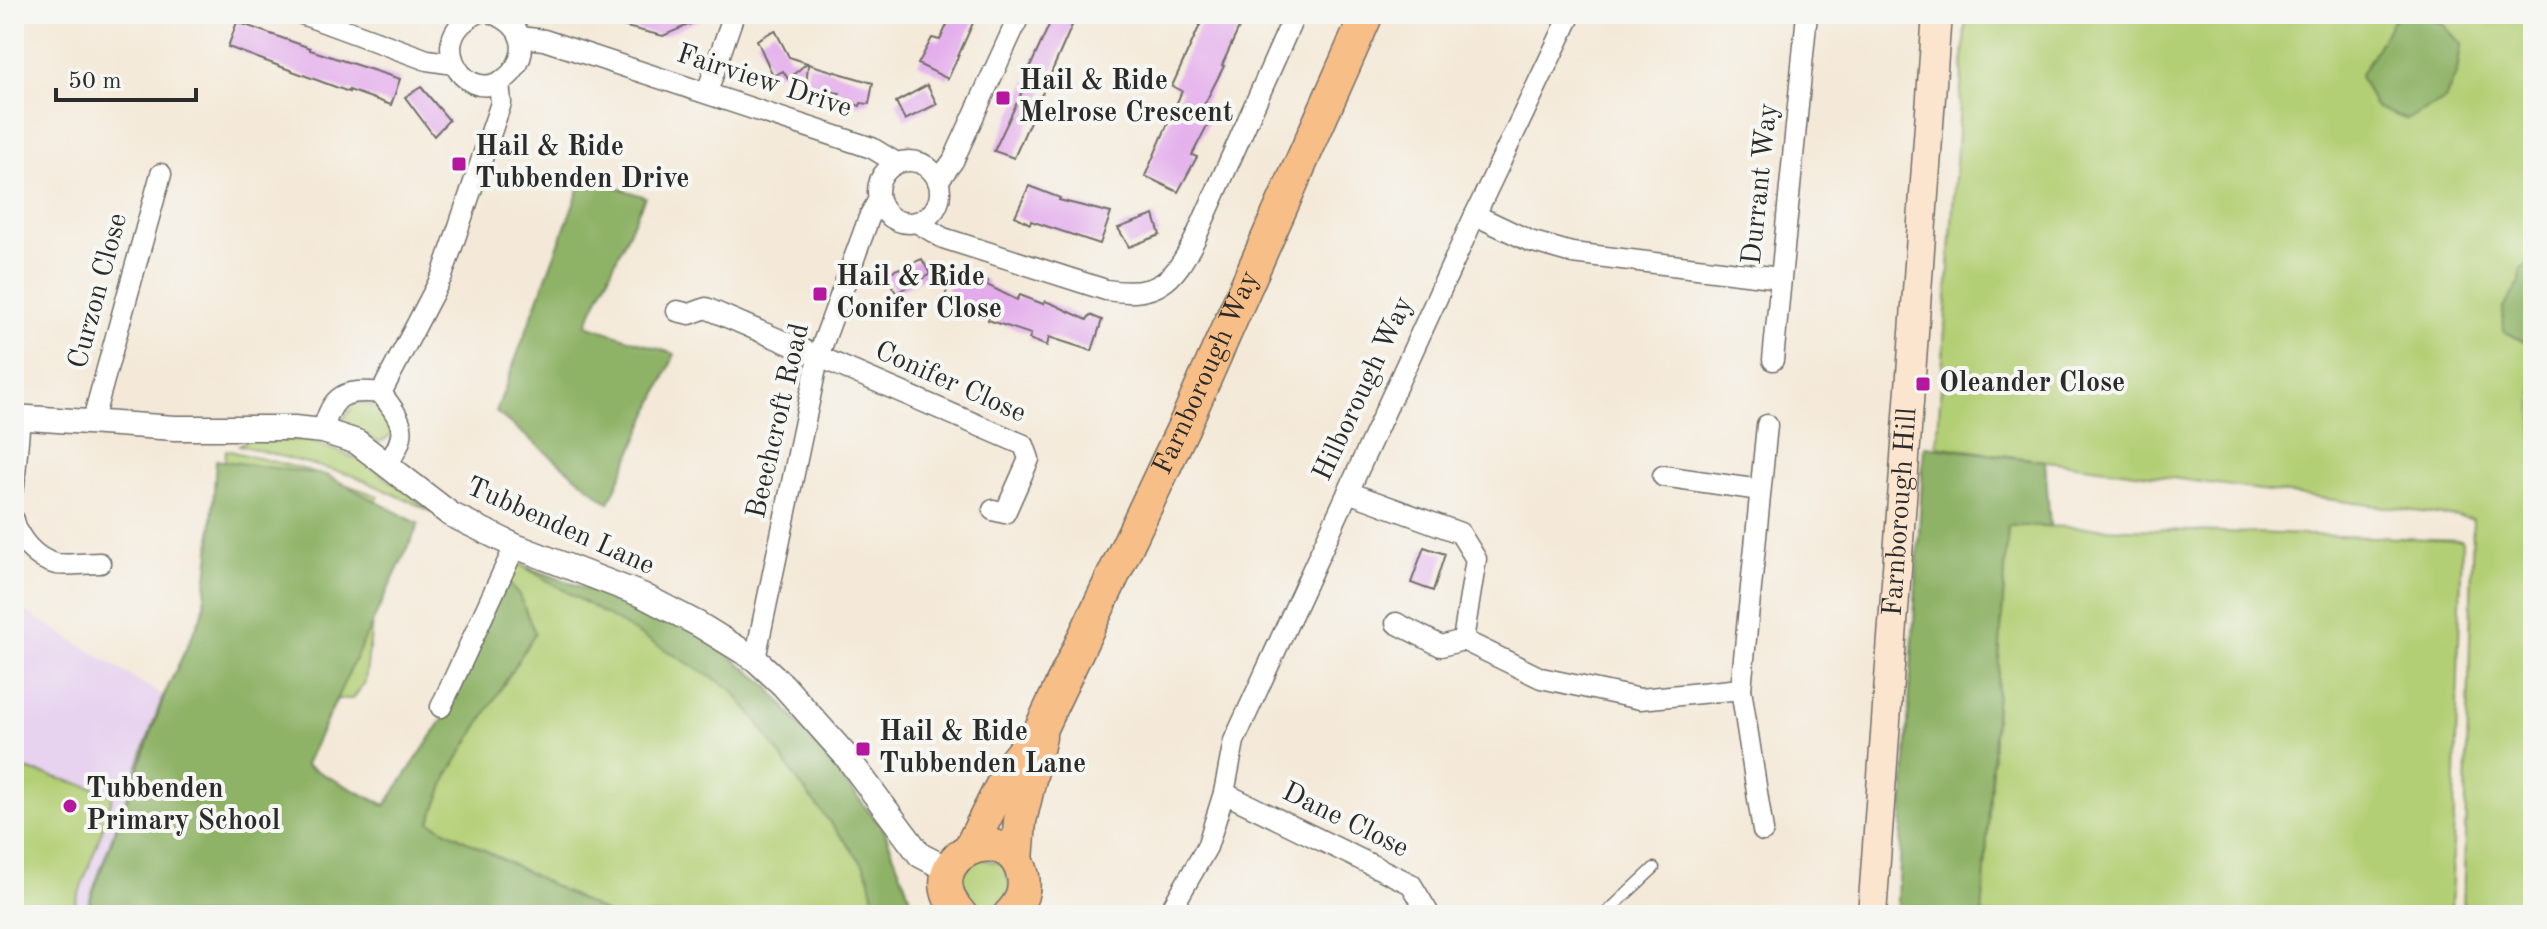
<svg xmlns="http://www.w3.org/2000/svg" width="2547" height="929" font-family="'Old Standard TT',serif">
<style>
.built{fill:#e7d2ef}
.green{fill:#b3cf75;stroke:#6f7d50;stroke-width:2}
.forest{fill:#8eb266;stroke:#5c6e48;stroke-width:2}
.building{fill:#e3aaec}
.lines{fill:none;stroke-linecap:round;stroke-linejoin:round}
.service-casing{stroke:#716e68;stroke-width:13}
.minor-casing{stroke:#716e68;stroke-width:23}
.tertiary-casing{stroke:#716e68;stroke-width:27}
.secondary-casing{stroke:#716e68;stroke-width:31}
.trunk-casing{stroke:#716e68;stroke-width:35}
.service{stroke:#fff;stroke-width:10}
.minor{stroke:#fff;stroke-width:20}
.tertiary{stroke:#fff;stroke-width:24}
.secondary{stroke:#fce5cf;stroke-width:28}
.trunk{stroke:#f7be87;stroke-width:32}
.poi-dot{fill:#b5179e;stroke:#f6f6f2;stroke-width:3}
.labels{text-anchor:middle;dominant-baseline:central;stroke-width:8;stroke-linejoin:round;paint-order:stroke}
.street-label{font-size:28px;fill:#2b2b2b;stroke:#f6f6f2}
.poi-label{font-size:28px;font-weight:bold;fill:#2b2b2b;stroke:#f6f6f2;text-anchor:start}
</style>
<rect width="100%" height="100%" fill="#f6f6f2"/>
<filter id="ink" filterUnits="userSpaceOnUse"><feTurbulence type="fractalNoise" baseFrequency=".0125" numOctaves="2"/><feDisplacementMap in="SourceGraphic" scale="16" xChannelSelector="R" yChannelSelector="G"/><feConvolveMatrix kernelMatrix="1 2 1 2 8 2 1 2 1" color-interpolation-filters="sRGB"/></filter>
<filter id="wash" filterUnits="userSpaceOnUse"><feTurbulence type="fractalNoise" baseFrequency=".006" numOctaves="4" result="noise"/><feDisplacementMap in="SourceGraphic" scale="32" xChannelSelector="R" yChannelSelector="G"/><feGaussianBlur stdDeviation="1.8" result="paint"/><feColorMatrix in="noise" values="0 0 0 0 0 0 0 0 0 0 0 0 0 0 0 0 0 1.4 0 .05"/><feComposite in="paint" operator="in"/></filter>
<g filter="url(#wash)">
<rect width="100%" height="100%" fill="#f4e9d8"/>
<polygon class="built" points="14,604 163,696 88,915 14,915"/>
<g class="green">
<polygon points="1966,14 2533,14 2533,915 2463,915 2473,519 1937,446"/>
<path d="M356,402C375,404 384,410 395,426C392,436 388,439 379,442L341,421Z"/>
<polygon points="253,437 311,441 363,461 433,512 354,476 239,445"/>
<polygon points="226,450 303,469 378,496 366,559 380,561 365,682 353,699 337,699 304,768 386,805 444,718 517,560 521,565 694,628 767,685 884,830 910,897 911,915 84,915 163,696 167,689 199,707"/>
<polygon points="2008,525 2462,540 2451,915 1982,915"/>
<polygon points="14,766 113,793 108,814 71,915 14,915"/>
<path d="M977,858L1003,864L1011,890C999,905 992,915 972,908L958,877Z"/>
</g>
<g class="forest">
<polygon points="2397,14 2427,14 2428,18 2443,24 2461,44 2457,72 2445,100 2407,120 2375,107 2360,76"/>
<polygon points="584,176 645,197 586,325 675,354 609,503 496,412"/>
<polygon points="2533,261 2533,347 2504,331 2503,308 2520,283 2521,270"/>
<polygon points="1924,446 2045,461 2050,526 2008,526 1982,915 1897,915"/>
<polygon points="216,460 326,475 419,524 305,765 385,806 444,718 506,580 519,595 535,633 448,775 430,822 610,915 85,915 167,689 203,613 210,552"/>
<polygon points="521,565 694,628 767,685 884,830 910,897 911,915 866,915 874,899 869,876 863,864 802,787 755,718 730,688"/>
</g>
<g id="blocks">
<g class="building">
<polygon points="598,14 713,14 663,36 597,20"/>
<polygon points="952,14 977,14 948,79 918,64 932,38 940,40"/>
<polygon points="1054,14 1077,14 1014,158 994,151 1030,75 1027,74"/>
<polygon points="1205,14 1249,14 1238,30 1222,65 1224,66 1203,107 1214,112 1192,155 1197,157 1178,192 1145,176 1182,91 1172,86"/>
<polygon points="237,22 310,48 310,50 400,79 391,105 349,90 349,92 228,47"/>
<polygon points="775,30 789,57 807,63 788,79 783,71 773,76 757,40"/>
<polygon points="808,64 873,83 869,104 861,103 860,106 837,99 840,93 806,88"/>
<polygon points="927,85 937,104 905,120 896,102"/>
<polygon points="421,87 449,120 434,136 405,97"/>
<polygon points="1029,186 1060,198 1059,200 1111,213 1100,244 1031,221 1030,224 1015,216"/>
<polygon points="1154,215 1160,235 1129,247 1118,228"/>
<polygon points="922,259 930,274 896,293 885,274"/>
<polygon points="952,271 973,281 976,276 988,281 987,285 1017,300 1020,295 1043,304 1045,301 1053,304 1087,320 1090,315 1102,320 1092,351 1049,337 1047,346 1029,339 1031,334 988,320 989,316 944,301"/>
<polygon points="1424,547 1445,554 1433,591 1411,583"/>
</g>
</g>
</g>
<g filter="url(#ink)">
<use href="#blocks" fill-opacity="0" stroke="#716e68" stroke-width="2"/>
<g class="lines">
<g class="service-casing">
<polyline id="service" points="1604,915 1654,868"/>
</g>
<g class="minor-casing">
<g id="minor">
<polyline points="302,14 427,60 454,64"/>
<path d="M476,14C462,21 452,31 451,47C451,58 455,67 462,75C500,113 556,37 494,14"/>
<polyline points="520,37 544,40 872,148 895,162"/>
<polyline points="707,92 734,14"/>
<circle cx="909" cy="192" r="31"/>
<polyline points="938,181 953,161 1020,14"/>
<polyline points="1475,215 1530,241 1572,253 1780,278"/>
<path d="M918,223L943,238L1106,290C1158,298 1173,282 1195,239L1295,14"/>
<polyline points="677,311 690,314 706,308 1024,445 1029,459 1005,513 993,510"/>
<polyline points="1773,360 1807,14"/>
<polyline points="381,393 442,276 501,103 499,82"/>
<polyline points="92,423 161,174"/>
<path d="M323,431C332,394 345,389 381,393C405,425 409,431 387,465"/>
<polyline points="1663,476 1760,490"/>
<polyline points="14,486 20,418"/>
<polyline points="1348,492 1460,533 1476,559 1463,640 1541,678 1640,699 1741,689"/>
<path d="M14,520C18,539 35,559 56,564C69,566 86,563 100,563"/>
<polyline points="1396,623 1441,646 1463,640"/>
<polyline points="755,659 819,354 870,215 878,201"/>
<polyline points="441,707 515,546"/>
<polyline points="1224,793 1411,884 1429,914"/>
<polyline points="1763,831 1741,689 1767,425"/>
<polyline points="1168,915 1207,847 1224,793 1234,741 1475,215 1571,14"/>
</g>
</g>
<g class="tertiary-casing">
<polyline id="tertiary" points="14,417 175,428 294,428 323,431 357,442 450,514 515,546 642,595 698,624 755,659 783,685 846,756 920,855 949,870"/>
</g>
<g class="secondary-casing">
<g id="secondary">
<path id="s1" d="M1872,915L1937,14"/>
</g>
</g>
<g class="trunk-casing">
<g id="trunk">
<path id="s2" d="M970,848L1013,763L1040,730L1184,426L1367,14"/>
<polyline points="1017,861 1020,821 1040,737"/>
<path d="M961,915C909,857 1010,814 1023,876C1026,892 1020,904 1009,915"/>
</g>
</g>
<use href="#service" class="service"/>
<use href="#minor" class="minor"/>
<use href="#tertiary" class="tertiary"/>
<use href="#secondary" class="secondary"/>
<use href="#trunk" class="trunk"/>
</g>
</g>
<g class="poi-dot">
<rect x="995" y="90" width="16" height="16" rx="4"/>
<rect x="451" y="156" width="16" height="16" rx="4"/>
<rect x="812" y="286" width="16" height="16" rx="4"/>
<rect x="1915" y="376" width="16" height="16" rx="4"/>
<rect x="855" y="741" width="16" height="16" rx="4"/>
<circle cx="70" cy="806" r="8"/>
</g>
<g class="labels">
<g class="street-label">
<text transform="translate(764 82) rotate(18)">Fairview Drive</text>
<text transform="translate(1761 184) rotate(-84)">Durrant Way</text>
<text transform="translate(99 291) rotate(-75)">Curzon Close</text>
<text stroke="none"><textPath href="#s2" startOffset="532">Farnborough Way</textPath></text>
<text transform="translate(950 383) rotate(24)">Conifer Close</text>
<text transform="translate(1364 389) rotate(-65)">Hilborough Way</text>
<text transform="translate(779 421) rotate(-77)">Beechcroft Road</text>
<text stroke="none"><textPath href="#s1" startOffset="404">Farnborough Hill</textPath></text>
<text transform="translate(560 527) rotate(24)">Tubbenden Lane</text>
<text transform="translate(1345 821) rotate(26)">Dane Close</text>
</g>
<g class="poi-label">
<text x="1019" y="82">Hail &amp; Ride<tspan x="1019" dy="32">Melrose Crescent</tspan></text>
<text x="475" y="148">Hail &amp; Ride<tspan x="475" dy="32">Tubbenden Drive</tspan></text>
<text x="836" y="278">Hail &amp; Ride<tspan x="836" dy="32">Conifer Close</tspan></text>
<text x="1939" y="384">Oleander Close</text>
<text x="879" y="733">Hail &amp; Ride<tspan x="879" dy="32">Tubbenden Lane</tspan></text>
<text x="86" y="790">Tubbenden<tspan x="86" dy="32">Primary School</tspan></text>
</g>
</g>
<rect width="2547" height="929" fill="none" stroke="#f6f6f2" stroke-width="48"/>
<path d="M56 88v12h140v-12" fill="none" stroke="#2b2b2b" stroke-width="4"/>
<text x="68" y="88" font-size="24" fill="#2b2b2b" stroke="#f6f6f2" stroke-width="6" paint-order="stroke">50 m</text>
</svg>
